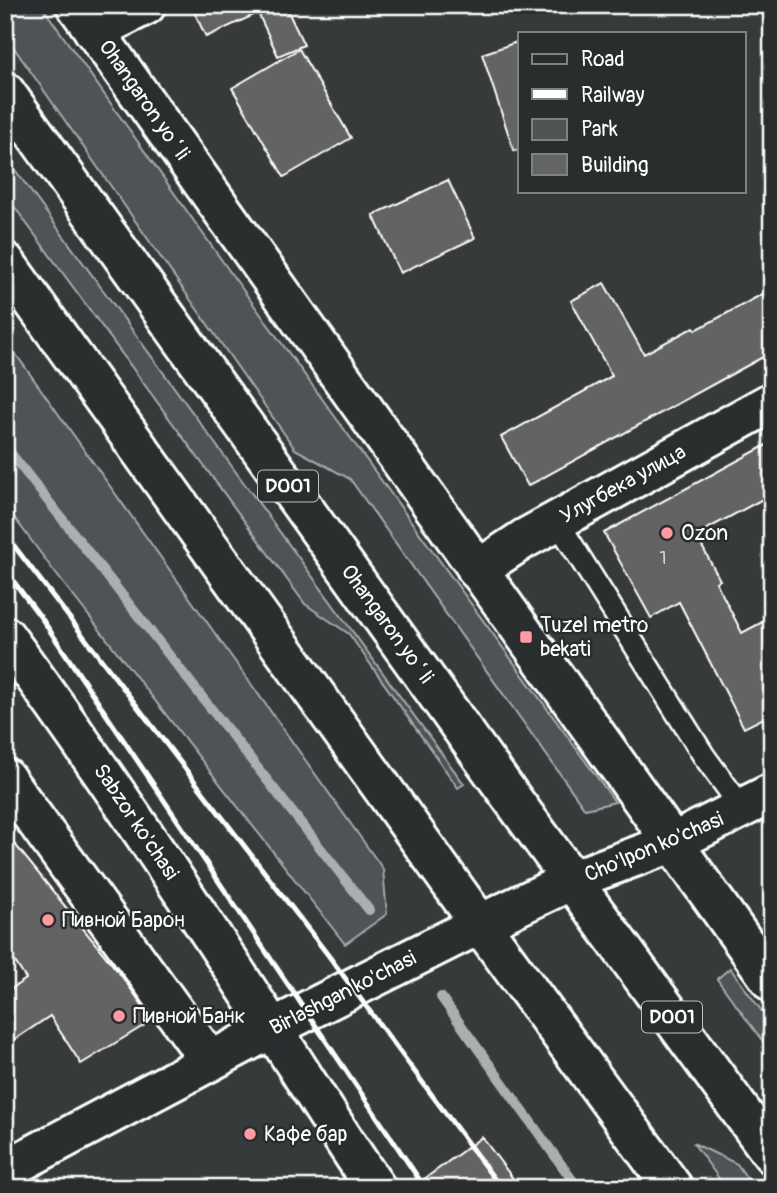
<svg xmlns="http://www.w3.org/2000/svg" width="777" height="1193" font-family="Pangolin,sans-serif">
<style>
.green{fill:#505354;stroke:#a8a9aa;stroke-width:2}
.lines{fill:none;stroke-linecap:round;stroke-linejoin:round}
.stream{stroke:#adaeaf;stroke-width:10}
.building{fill:#636465;stroke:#fff;stroke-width:2}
.service-casing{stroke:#fff;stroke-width:26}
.minor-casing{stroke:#fff;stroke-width:44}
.tertiary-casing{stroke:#fff;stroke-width:44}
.secondary-casing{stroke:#fff;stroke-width:44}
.trunk-casing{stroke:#fff;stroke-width:44}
.service{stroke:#2a2d2e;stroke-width:21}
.minor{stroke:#2a2d2e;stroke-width:38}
.tertiary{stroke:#2a2d2e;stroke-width:38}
.secondary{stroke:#2a2d2e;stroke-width:38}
.trunk{stroke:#2a2d2e;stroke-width:38}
.rail{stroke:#fff;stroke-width:5}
.poi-dot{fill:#ff9aa2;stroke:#2a2d2e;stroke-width:2.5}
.labels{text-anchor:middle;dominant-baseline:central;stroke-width:5;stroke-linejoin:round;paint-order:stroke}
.number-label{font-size:18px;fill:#d8d8d8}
.shield{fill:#2a2d2e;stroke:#bfc0c0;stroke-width:2}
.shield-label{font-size:19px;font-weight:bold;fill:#fff}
.street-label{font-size:21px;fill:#fff;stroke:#2a2d2e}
.poi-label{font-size:21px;fill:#fff;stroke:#2a2d2e;text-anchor:start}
</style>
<rect width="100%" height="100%" fill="#373a3b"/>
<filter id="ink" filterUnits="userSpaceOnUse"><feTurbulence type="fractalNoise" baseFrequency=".0143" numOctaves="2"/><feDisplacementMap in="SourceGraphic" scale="14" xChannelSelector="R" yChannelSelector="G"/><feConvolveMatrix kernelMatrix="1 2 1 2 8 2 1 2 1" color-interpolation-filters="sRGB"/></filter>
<g filter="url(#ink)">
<g class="green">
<polygon points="5,5 41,5 235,279 615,802 585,809 350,479 295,449 5,35"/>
<polygon points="5,156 464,784 458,788 349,634 305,604 5,194"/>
<polygon points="5,339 383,869 387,914 345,944 53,570 5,505"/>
<polygon points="730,968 772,1025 772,1054 717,979"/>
<polygon points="693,1143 737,1164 754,1188 726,1188"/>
</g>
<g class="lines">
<g class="stream">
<polyline points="5,446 369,910"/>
<polyline points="441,997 578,1188"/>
</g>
</g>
<g class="building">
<polygon points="191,5 285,5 304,45 278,56 258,13 206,37"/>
<polygon points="520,41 520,150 514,151 482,54"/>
<polygon points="299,49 351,138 284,177 232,88"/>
<polygon points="448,180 475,238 400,273 373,215"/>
<polygon points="604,283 644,354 694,327 696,330 772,289 772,352 528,486 501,437 612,376 571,301"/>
<polygon points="772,442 772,494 696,535 720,580 716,582 742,633 772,617 772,714 744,728 679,602 651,618 604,533"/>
<polygon points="5,832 120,974 153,1020 81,1064 50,1016 5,1046 5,993 26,979 5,946"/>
<polygon points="482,1137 520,1188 412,1188"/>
</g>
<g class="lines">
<g class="service-casing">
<polyline id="service" points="557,521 704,756 742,808"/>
</g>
<g class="minor-casing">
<g id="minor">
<polyline points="94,31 146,5"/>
<polyline points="477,570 524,539 772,402"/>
<polyline points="5,778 210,1061"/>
</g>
</g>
<g class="tertiary-casing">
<path id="tertiary" d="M5,636C93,756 176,880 257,1005C297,1065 334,1128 376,1188"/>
</g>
<g class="secondary-casing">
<g id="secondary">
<polyline points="76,5 772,982"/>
<polyline points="5,1170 273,1028 480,924 572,880 672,843 772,793"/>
</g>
</g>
<g class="trunk-casing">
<g id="trunk">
<polyline points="5,92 500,782 772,1154"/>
<polyline points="5,262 480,924 673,1188"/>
</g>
</g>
<use href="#service" class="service"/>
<use href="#minor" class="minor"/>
<use href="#tertiary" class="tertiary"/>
<use href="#secondary" class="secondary"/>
<use href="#trunk" class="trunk"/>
<g class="rail">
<polyline points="5,534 328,955 501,1188"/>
<polyline points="5,570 42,619 425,1188"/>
</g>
</g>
</g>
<g class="poi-dot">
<circle cx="667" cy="533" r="7"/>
<rect x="519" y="630" width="14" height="14" rx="3.5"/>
<circle cx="48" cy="920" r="7"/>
<circle cx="119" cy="1016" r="7"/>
<circle cx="250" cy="1134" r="7"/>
</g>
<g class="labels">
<g class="number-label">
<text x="663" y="558">1</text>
</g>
<g class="shield">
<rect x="258" y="470.5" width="60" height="31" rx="5"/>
<rect x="642" y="1001.5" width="60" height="31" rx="5"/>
</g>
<g class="shield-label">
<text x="288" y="486">D001</text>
<text x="672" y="1017">D001</text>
</g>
<g class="street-label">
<text transform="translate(144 100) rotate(55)">Ohangaron yoʻli</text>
<text transform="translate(623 484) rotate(-29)">Улугбека улица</text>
<text transform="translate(387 624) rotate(54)">Ohangaron yoʻli</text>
<text transform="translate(136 822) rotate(56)">Sabzor ko'chasi</text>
<text transform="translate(654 847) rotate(-23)">Cho'lpon ko'chasi</text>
<text transform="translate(343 993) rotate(-27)">Birlashgan ko'chasi</text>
</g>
<g class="poi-label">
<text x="681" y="533">Ozon</text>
<text x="540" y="625">Tuzel metro<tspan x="540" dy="24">bekati</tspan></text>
<text x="62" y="920">Пивной Барон</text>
<text x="133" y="1016">Пивной Банк</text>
<text x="264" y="1134">Кафе бар</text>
</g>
</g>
<rect width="777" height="1193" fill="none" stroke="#2a2d2e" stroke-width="28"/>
<rect x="14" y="14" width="749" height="1165" fill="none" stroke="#fff" stroke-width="2.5" filter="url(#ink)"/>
<rect x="518" y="32" width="228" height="161" fill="#2a2d2e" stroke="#7f8182" stroke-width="2"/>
<rect x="532" y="54" width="35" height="10" fill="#2a2d2e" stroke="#7f8182" stroke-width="2"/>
<text x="581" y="66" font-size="21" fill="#ffffff">Road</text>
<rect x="532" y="89" width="35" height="10" fill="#ffffff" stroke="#7f8182" stroke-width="2"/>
<text x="581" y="102" font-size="21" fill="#ffffff">Railway</text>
<rect x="532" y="119" width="35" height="21" fill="#505354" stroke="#7f8182" stroke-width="2"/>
<text x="581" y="136" font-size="21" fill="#ffffff">Park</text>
<rect x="532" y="154" width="35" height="21" fill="#636465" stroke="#7f8182" stroke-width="2"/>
<text x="581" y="172" font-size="21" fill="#ffffff">Building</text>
</svg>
